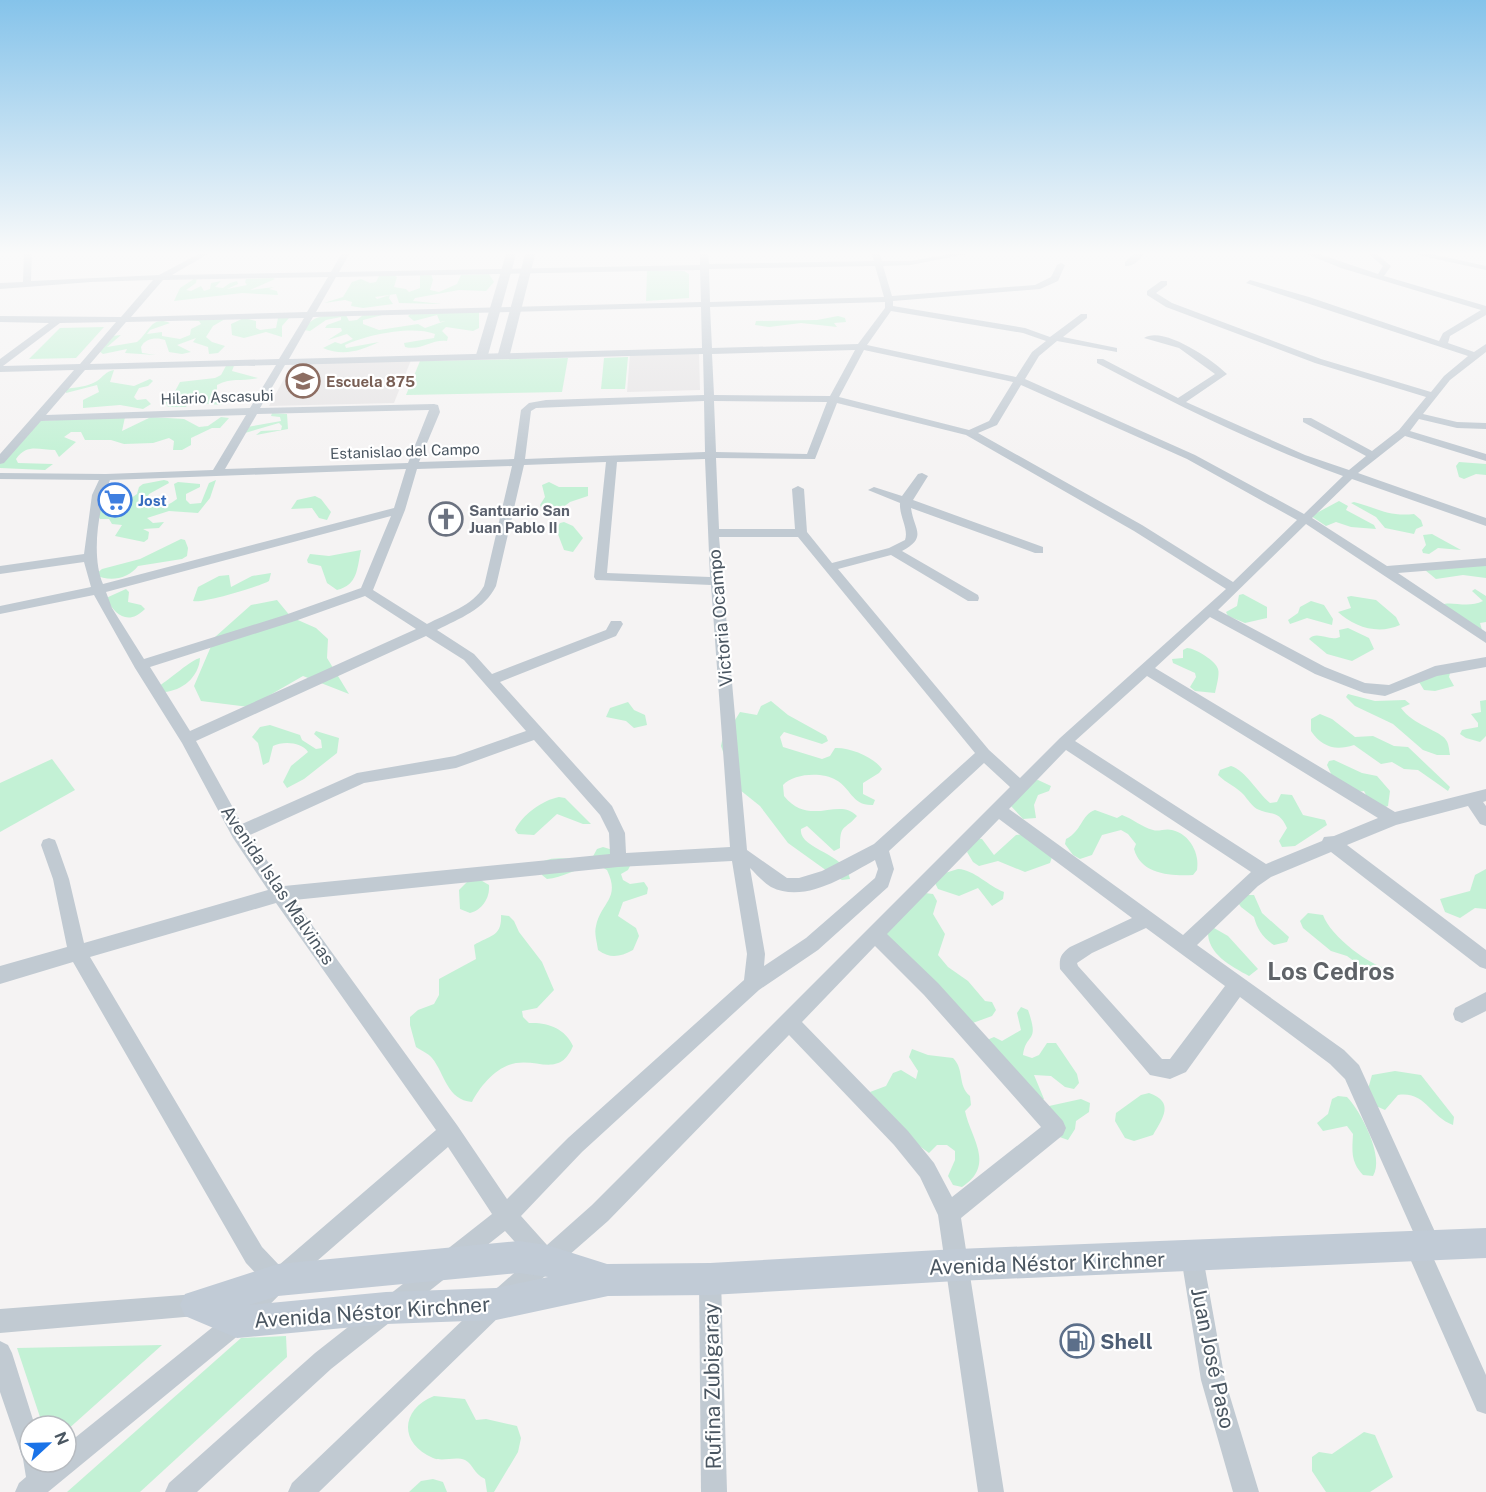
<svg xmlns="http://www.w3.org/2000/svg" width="1486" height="1492" font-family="'Public Sans',sans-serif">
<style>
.education{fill:#e6e4e5}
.green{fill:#c3f1d5}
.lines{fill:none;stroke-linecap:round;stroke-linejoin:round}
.minor{fill:#c1cad2;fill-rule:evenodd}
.tertiary{fill:#c1cad2;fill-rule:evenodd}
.secondary{fill:#c1cbd6;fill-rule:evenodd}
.labels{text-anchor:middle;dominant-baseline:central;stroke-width:4.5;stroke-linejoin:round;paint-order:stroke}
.far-education-label{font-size:15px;font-weight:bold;fill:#785e54;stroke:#fff;text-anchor:start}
.far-street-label{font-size:15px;fill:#4a5661;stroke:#fff}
.far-shop-label{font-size:15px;font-weight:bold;fill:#366cbe;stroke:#fff;text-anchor:start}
.far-worship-label{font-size:15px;font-weight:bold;fill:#5b616d;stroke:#fff;text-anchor:start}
.street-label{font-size:18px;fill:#4a5661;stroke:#fff}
.near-street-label{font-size:21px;fill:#4a5661;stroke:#fff}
.near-service-label{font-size:21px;font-weight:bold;fill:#4e5e75;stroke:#fff;text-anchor:start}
.near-neighbourhood-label{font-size:24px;font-weight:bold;fill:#5f6368;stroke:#fff}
</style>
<rect width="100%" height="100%" fill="#f5f3f3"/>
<g class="education">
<polygon points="699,352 700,390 627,392 630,354"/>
<polygon points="411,360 394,403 269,406 293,363"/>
</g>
<g class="green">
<polygon points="647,271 684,271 689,274 689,298 646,301"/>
<polygon points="420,273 431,274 433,280 430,290 439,292 457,284 461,275 489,274 494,282 486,291 459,290 415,298 413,301 442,304 399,303 396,294 375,297 377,299 390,295 389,298 393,304 363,308 351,306 352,302 345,300 324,303 343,297 352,282 361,279 370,283 376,282 379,276 393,275 397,277 394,287 406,289 409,292 420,288"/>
<polygon points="197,277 196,283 186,290 191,291 201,286 204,291 210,289 211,283 221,281 215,287 223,288 230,283 237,281 238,284 227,289 247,285 245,282 246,279 273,278 275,279 250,290 274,287 269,289 277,291 278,295 242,293 174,301 180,288"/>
<path d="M479,310V328L473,331L446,327L442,331L448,337L447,341C431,339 422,351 405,347L404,343L434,338L435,334C412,325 366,335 345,345L346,348L379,342C362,350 344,357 323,348L335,342L341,344L353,339L347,334L328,340L342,331L341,328H325L327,325L341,320V317L326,320L310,331L304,330C313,313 328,316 346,315L349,321L357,320L363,315L386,314L363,320V324L379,330L418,324L425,328L445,321L440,322L437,315L414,321L408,316L413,312Z"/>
<polygon points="838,316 845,318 846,322 834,323 837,327 801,323 769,327 755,325 756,321 817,320"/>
<polygon points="244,318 256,321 256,328 260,330 276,328 278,318 289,318 282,326 282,337 266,332 244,338 232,335 231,324"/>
<path d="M225,319L213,326L206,337L212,342L225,346L218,353L209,354L208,347L193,342L196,338L177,345L191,352L182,354L169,352L165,340C157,337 145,338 141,347L142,353L156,355L125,353L127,349L103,354L99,351L112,336L121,335L107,347L137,342C149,333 151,315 170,323L150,330L147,334L162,332V336L180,339L190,335L191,329L201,324L199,321L186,320Z"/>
<polygon points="104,327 76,358 29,359 60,328"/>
<polygon points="628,357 625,389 601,389 604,358"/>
<polygon points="568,358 562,392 406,395 420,361"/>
<path d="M235,363L232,371L258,378C242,382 231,377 217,385V398L223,400L221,405L189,402L186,407H168L165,401L173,395L180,382L215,378L221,375L227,364Z"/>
<path d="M114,370L110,382L134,386L150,379L153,381L148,386L139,388L134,397L137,400L146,399L151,404L143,409L120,405L83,408V400L99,392L97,385L66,393V389C77,387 87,387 97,381C104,376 105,372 114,370Z"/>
<polygon points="272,413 287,414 288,429 256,435 261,431 281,430 282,426 279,423 245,433 247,427 281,421 280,417 271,416"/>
<path d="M125,417L122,431L151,417L184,419L199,427L208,426L221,417L229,418L220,428H212L191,438V445L182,450H173L174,441L169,438L153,443L124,444L111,440H85L81,432H71L64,437L76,442L59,457L55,450C39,450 27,443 16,459L18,463L53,464L45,470L0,468V461L36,421Z"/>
<polygon points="1459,462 1486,464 1486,475 1476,474 1464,479 1459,477 1456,466"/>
<path d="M164,480L168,481L169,483L149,494L145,504C158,508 165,508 177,499L174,484L178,482L200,484V487L186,494V500L190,504L201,503L209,483L216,480L210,498L198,513L169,511L147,518L153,523L164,522L159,528L143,529L149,532L148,539L144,542L115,536L122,525L112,524L109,519H100L97,514L101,505L124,503L137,494L139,487L143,484Z"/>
<polygon points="549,482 559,487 588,487 588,496 570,502 554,514 544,514 540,505 545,497 542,485"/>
<polygon points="315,496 321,499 331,512 327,520 319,518 312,508 291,509 297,500"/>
<polygon points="1339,501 1348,506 1346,510 1374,525 1376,529 1351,527 1336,522 1326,526 1311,516"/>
<path d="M1354,502C1377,508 1389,517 1414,514L1421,520L1423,526L1416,529L1414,534L1385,528L1376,517L1351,503Z"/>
<polygon points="564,522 573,526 583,538 573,552 564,550 556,529 560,523"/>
<polygon points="1432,534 1461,550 1438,548 1429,554 1423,553 1422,550 1426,545 1423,535"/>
<path d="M181,539L185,540L188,548L187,556L182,559L138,566C128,579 110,582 95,575L102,569L140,559Z"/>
<path d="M361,550C357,568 358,585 337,590L327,583L321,566L308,563L307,560L310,554L329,556Z"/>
<polygon points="1486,564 1486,578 1463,575 1436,579 1425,570"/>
<path d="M271,573L269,581C261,586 202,604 193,601L198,587L219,576L229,575L231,587L252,576Z"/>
<path d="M126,589L129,592L128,602L141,605L145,609C128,626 115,615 106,598Z"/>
<path d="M1475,589L1486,596V622L1480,623L1482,630L1442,605C1450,600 1467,609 1483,601L1472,591Z"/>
<polygon points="1243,594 1267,607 1267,618 1245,623 1228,616 1226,612 1237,606 1239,595"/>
<path d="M1351,596L1376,600L1396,617L1400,625C1378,635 1354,627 1338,612L1351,608L1347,597Z"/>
<polygon points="277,600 291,617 316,628 328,639 327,658 349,694 303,676 249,707 201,701 194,686 215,637 251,605"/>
<polygon points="1311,601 1324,605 1333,619 1332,625 1307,618 1290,624 1288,620 1298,613 1300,607"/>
<path d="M1348,628L1369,638L1374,649L1352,661L1327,654L1309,639C1317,630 1329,642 1340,637L1339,630Z"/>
<path d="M1187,648C1195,648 1216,661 1218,669C1220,674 1216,688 1215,693L1195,691L1190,687L1196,677L1195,673L1173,663L1172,659L1183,658V650Z"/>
<path d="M200,658C199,677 182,691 164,692L159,686C169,680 192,659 200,658Z"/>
<polygon points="1450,673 1449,677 1454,686 1435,691 1424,690 1416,677"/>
<path d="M1348,694L1375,701L1405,700L1410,704L1401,708C1413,725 1441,731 1446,740C1449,744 1449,750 1450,755H1437L1423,750L1393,724L1355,706L1346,697Z"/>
<polygon points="1486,700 1486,736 1480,742 1466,738 1460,734 1462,730 1478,727 1478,723 1471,714 1481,712 1480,701"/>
<path d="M771,701L788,715L826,736L828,741L822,744L784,732L780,737L783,747L822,759L830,756L835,748C849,747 874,757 882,769L879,773L863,783V794L875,800L873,805C852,806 851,788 836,780C823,772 794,773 783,785L784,796C810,828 839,796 857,816C844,831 840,823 840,848L834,851L807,826L801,829C798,849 846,853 850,879L842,880L834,876L788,843L760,806L735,786L721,746L722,741L740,712L757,715L761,706Z"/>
<polygon points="628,702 634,710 645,715 647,725 634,728 626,721 606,717 610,708"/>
<path d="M1320,714L1332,719L1355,737L1373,736L1394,746L1408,747L1450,787L1448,791L1418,770L1404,769L1392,762L1381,764L1354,745C1335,751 1322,747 1311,731V719Z"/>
<path d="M270,725L300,735L302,740L316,749L322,748L321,740L314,734L316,731L339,738L337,753L304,779L287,788L283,782L291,766L308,752C302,742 283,741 273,746L269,762L263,765L258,743L252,737L260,727Z"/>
<polygon points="52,759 75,790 0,832 0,783"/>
<polygon points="1334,760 1362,773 1377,776 1390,791 1388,806 1383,808 1366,795 1364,791 1351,793 1334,780 1327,765 1329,761"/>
<path d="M1231,766C1246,771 1257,792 1270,803L1277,802L1281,794L1292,795L1303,815L1325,820L1327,825L1295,846L1282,847L1279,841L1287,828C1279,810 1272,816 1257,809C1252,806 1248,800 1244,795C1237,787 1226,783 1218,775L1220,770Z"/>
<polygon points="1038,780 1051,786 1049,791 1038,795 1034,805 1036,818 1023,819 1010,805 1029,781"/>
<path d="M559,797L565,798L591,824H583L557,814L534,835L518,834L515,830C522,815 543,800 559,797Z"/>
<path d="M1095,810L1117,818L1122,815C1133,819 1142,827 1153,830C1159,832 1165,828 1172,830C1190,834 1200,854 1197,870L1193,875C1172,876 1141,875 1134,849L1136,844L1128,834L1121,830L1102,835L1092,855L1080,859L1073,855L1065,844L1066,839C1082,831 1081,815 1095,810Z"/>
<polygon points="1024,834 1052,857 1050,863 1025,872 998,861 979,866 973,862 967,852 975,838 982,839 994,855 1016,835"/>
<path d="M603,847L616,851L631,864L628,870L621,874L623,880L630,884L644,882L648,888L647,894L623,902L618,916L636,928L639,936L633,950C620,957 610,959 598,950C597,942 594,933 596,926C601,902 621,899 607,870C589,859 566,878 547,879L542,875L544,861C558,855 576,861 591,860L597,849Z"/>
<path d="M958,869C975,870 988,886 1004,892L1003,899L992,906L978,888L959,896L938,889L932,877Z"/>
<polygon points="1486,869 1486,909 1475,908 1460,918 1445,912 1440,899 1470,891 1475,875"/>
<path d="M477,878L489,885C490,898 482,910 470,913L460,909L459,890L467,882Z"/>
<polygon points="925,893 933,894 937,901 933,914 945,934 938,955 948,967 968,981 985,1001 992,1002 996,1010 992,1016 970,1024 888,943 885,923"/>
<path d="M1247,895H1254L1262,913L1289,937L1287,942L1274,945C1263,938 1257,929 1254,917L1241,907L1237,901Z"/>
<path d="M1308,913L1323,915C1331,937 1370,966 1393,971L1392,977L1378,979L1347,956L1331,951L1303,928L1300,921Z"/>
<path d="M501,915L509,916L514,921L519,932L542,962L554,990L537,1008L522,1011L523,1017L529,1023C547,1022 565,1028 573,1046C560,1077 539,1059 516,1063C497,1066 480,1086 472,1102C447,1100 445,1074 432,1058C428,1053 422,1051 416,1047L410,1025V1017L418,1010L434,1004L439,995V979L476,959L474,945C490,935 502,937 501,915Z"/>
<path d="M1214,928L1228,936L1258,969L1249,976C1231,966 1207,954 1208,931Z"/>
<path d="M1021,1007L1028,1010C1040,1044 1026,1032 1023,1055L1032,1058L1039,1055L1047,1043H1056L1077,1074L1079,1083L1074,1089L1065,1087L1051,1076L1034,1075L1044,1099L1035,1101L987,1040L994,1037L1002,1041L1021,1030L1017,1013Z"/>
<path d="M912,1049L928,1055L953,1058C965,1070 957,1085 970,1096L971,1105L965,1111C971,1139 996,1165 962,1187L953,1185L948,1176L955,1160V1151L947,1145H937L929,1153L914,1142L870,1092L886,1086L893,1073L901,1070L916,1079L918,1071L909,1057Z"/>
<path d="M1395,1071L1421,1075L1454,1117L1453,1125C1430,1117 1426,1091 1398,1095L1385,1110L1376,1106L1368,1089L1372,1075Z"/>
<path d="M1149,1093C1175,1102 1163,1118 1153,1135L1134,1141L1125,1138L1115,1121L1116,1113L1141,1095Z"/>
<path d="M1338,1096L1347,1097C1361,1111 1385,1158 1373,1176L1363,1175C1351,1162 1352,1152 1353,1134L1347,1126L1323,1131L1317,1123L1328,1114L1332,1099Z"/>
<polygon points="1081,1099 1090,1103 1089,1112 1076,1121 1075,1129 1068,1140 1051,1134 1049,1106"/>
<polygon points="286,1336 287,1357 140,1492 67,1492 241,1338"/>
<polygon points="162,1345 66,1431 66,1426 43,1426 17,1348"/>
<path d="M434,1396L465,1399L476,1420L486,1419L517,1426L521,1438L518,1452L494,1492H487L485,1479C473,1473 474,1465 465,1460C455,1456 443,1462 433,1458C398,1443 401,1409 434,1396Z"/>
<polygon points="1364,1432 1375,1435 1393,1477 1370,1492 1326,1492 1312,1471 1312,1457 1319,1452 1332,1454"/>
<polygon points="433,1479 443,1482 447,1492 409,1492 421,1481"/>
</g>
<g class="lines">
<g class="minor">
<path d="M24,251H32L31,281L159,275L204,251H213L172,275L331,272L343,251H351L339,272L700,265V251H708L709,264L874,261L871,251H879L882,261H911L966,251H981L911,265L883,266L892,296L1035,285L1051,277L1057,265L1061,263L1065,265L1058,281L1040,289L893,301V306L1025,328L1050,337L1081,314H1087V318L1063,337L1117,348V352L1057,341L1039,356L1025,379L1195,455L1304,514L1343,476C1258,445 1177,405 1097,363V359H1103L1178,398L1215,374L1179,348L1144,338C1163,325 1213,360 1227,374L1186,402L1305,455L1349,470L1366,456L1303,422V418H1311L1372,451L1399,430L1426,397L1315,363L1166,307L1147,295V291L1161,281H1167V285L1156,293L1172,303L1321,359L1431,392L1444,376L1468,356L1246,283L1250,280L1309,297L1439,341L1443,333L1481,310L1341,268L1299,251H1310L1378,274L1383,266L1365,251H1373L1391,266L1384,276L1486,306V315L1450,336L1448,343L1474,352L1486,344V352L1450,380L1423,414L1457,422L1486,423V429L1457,428L1419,419L1410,431L1486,454V461L1405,436L1358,473L1486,518V526L1352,479L1312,518L1387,566L1486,558V566L1398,573L1486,632V643L1306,524L1218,610L1325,667L1365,683L1389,685L1435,666L1486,657V667L1437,676L1385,696L1364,693L1315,674L1210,617L1155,668L1395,812L1486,789V801L1483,802L1486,806V826L1480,824L1468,806L1396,825L1347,845L1486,950V969L1480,967L1331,852L1271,877L1258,886L1197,945L1344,1050L1359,1065L1441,1245L1438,1253L1432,1255L1486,1375V1414L1477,1411L1408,1254L1405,1246L1408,1238L1415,1236L1345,1079L1330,1064L1240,997L1186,1072L1170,1079L1150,1075L1060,969C1059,957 1061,954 1070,947L1132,918L999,819L887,934L938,983L1063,1121L1066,1128L1063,1135L961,1218L1004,1492H978L938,1215L920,1177L894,1145L789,1035L608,1221L504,1312L319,1492H288L292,1483L488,1296L530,1259L505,1231L331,1369L197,1492H165L169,1483L315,1353L492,1214L448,1147L286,1288L245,1330L48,1492H15L19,1483L26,1477L23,1459L0,1392V1341L8,1345L12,1353L35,1426H30V1462H66V1445L229,1314L262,1280L246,1263L73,962L0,984V966L67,947L53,879L41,845L43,840L49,838L55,840L57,845L69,879L84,943L268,890L233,838L182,743L135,668L94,595L0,614V606L91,587L84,562L0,574V566L84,554L92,495L99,480L0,479V473L106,474L213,470L246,415L41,421L4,463L0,464V454L74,370L0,372V359L49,323L0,322V316L121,317L153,280L91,282L0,289V283L23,282ZM875,266L884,297L710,302L709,269ZM700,270L701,302L316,312L336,277ZM328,277L307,312L131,317L163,280ZM885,302V308L858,344L712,348L710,307ZM701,307L702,348L289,359L313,317ZM891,311L1023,333L1046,341L1032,352L1016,377L867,345ZM304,318L279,359L90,364L126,322ZM116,322L80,364L3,366L60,323ZM855,350L830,396L714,395L712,354ZM864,350L1013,382L989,421L969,430L839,397ZM703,354L704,395L546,400L529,403L521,410L514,459L419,462L440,412L438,405L434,404L260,408L285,365ZM276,365L250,408L46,415L85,370ZM1021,385L1187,459L1297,520L1233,582L1142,525L978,433L997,425ZM704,401L705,452L525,459L531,411L536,408ZM714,401L827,402L807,454L716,452ZM837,403L966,435L1134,531L1226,589L1060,738L1020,778L989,750L838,569L891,555L968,601H978L979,598L978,595L902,551C928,537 914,530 911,508L1035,553H1043V547L913,500L928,476L922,473L918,474L902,496L874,487L868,490L900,503C899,516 909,529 905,540L889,548L832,563L807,532L804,489L798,486L792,489L795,529H719L716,458L815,459ZM429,410L408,463L225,469L257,414ZM705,459L710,577L607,573L617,462ZM606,462L594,577L596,580L711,585L730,847L626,853L625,833L612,806L500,682L616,636L623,624L621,621H611L606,630L492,674L474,654L437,630C460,618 484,610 496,586L524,465ZM512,466L484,586C473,606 446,614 427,624L373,590L405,510L417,469ZM406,469L394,508L103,584C91,557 98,507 110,480ZM391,516L361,588L285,615L144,659L112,608L106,592ZM719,537H798L975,753L874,844L822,871L799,878H787L747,850ZM365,596L416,629L190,731L150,667L295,621ZM426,636L464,660L526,731L455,756L357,773L242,824L196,741ZM1147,676L1378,818L1334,836L1324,837L1322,841L1266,864L1075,741ZM534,740L600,815L609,833L610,854L284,886L250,835L364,783L456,768ZM1066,750L1251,872L1183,935L1009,809ZM984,763L1010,787L592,1205L547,1245L521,1216L582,1152L759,990L818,950L888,887L894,869L889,851ZM875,860L878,869L875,878L806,938L764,966L765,954L750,868C757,875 763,882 771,887C805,904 846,876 875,860ZM732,861L747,954L744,980L568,1138L507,1199L457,1125L294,900L618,867ZM276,903L436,1130L279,1265L262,1247L90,957ZM1146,928L1225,986L1170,1059H1162L1078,966L1077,963L1092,953ZM875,946L924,995L1041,1127L952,1197L934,1163L908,1131L802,1022Z"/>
<path d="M1137,251H1145C1141,259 1134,267 1125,266V262Z"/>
<polygon points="1418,251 1486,266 1486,270 1418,255"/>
<polygon points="1486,992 1486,1011 1462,1023 1455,1020 1453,1014 1455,1008"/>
<polygon points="1192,1246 1200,1249 1203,1257 1225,1380 1259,1492 1233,1492 1201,1380 1181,1257 1184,1249"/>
<polygon points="710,1268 718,1271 721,1279 727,1492 701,1492 699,1279 702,1271"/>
<polygon points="196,1294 204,1297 207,1305 204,1313 196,1316 0,1333 0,1309"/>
</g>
<g class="tertiary">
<polygon points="507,251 517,251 488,355 478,357 476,355"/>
<polygon points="526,251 536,251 510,354 504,357 498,354"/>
</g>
<path class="secondary" d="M1486,1228V1258L957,1281L710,1295L608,1296L496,1320L386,1324L237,1338L185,1316L180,1305L185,1294L278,1264L519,1241L547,1245L607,1264L710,1263L957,1249ZM519,1273L548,1277L496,1288L386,1292L249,1305L278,1296Z"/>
</g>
<linearGradient id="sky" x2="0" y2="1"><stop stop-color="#85c3ea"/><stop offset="0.55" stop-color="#fafafa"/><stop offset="1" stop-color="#fafafa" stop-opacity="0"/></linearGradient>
<rect width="1486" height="460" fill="url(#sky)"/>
<defs>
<g id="school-ring" transform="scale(1.725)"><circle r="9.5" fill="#fff" stroke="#8d6e63" stroke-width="1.5"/><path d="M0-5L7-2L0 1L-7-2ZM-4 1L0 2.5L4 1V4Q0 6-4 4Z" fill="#8d6e63"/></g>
<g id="supermarket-ring" transform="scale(1.725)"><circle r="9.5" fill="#fff" stroke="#3f7fe0" stroke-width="1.5"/><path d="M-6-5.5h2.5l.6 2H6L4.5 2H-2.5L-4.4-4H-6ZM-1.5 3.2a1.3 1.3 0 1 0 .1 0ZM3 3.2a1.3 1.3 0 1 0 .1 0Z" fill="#3f7fe0"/></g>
<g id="church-ring" transform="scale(1.725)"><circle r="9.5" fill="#fff" stroke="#6b7280" stroke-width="1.5"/><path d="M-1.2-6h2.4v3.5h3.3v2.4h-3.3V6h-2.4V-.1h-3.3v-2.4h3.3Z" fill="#6b7280"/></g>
<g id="fuel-ring" transform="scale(1.725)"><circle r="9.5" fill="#fff" stroke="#5c6f8a" stroke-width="1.5"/><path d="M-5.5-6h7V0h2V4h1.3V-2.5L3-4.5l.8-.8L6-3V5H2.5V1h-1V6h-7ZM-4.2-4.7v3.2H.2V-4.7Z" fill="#5c6f8a"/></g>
</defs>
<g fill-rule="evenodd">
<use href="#school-ring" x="303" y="381"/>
<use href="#supermarket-ring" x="115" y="500"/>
<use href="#church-ring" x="446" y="519"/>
<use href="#fuel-ring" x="1077" y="1341"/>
</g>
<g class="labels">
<g class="far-education-label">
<text x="326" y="381">Escuela 875</text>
</g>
<g class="far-street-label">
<text transform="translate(217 397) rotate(-2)">Hilario Ascasubi</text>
<text transform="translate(405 451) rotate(-2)">Estanislao del Campo</text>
</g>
<g class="far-shop-label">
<text x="138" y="500">Jost</text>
</g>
<g class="far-worship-label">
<text x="469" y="510">Santuario San<tspan x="469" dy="17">Juan Pablo II</tspan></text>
</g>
<g class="street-label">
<text transform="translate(720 618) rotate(-95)">Victoria Ocampo</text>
<text transform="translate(278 885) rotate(56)">Avenida Islas Malvinas</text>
</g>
<g class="near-street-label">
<text transform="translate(1047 1263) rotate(-2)">Avenida Néstor Kirchner</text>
<text transform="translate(372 1312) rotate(-4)">Avenida Néstor Kirchner</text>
<text transform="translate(1213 1358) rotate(78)">Juan José Paso</text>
<text transform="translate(712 1386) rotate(-91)">Rufina Zubigaray</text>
</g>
<g class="near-service-label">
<text x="1100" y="1341">Shell</text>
</g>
<g class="near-neighbourhood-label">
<text x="1331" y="971">Los Cedros</text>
</g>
</g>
<g transform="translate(48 1444) rotate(68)"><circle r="28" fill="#ffffff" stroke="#b7bbc0" stroke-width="1.5"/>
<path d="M0-4.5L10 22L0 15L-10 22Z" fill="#1a73e8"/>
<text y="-9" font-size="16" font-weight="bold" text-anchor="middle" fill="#4a5661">N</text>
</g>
</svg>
